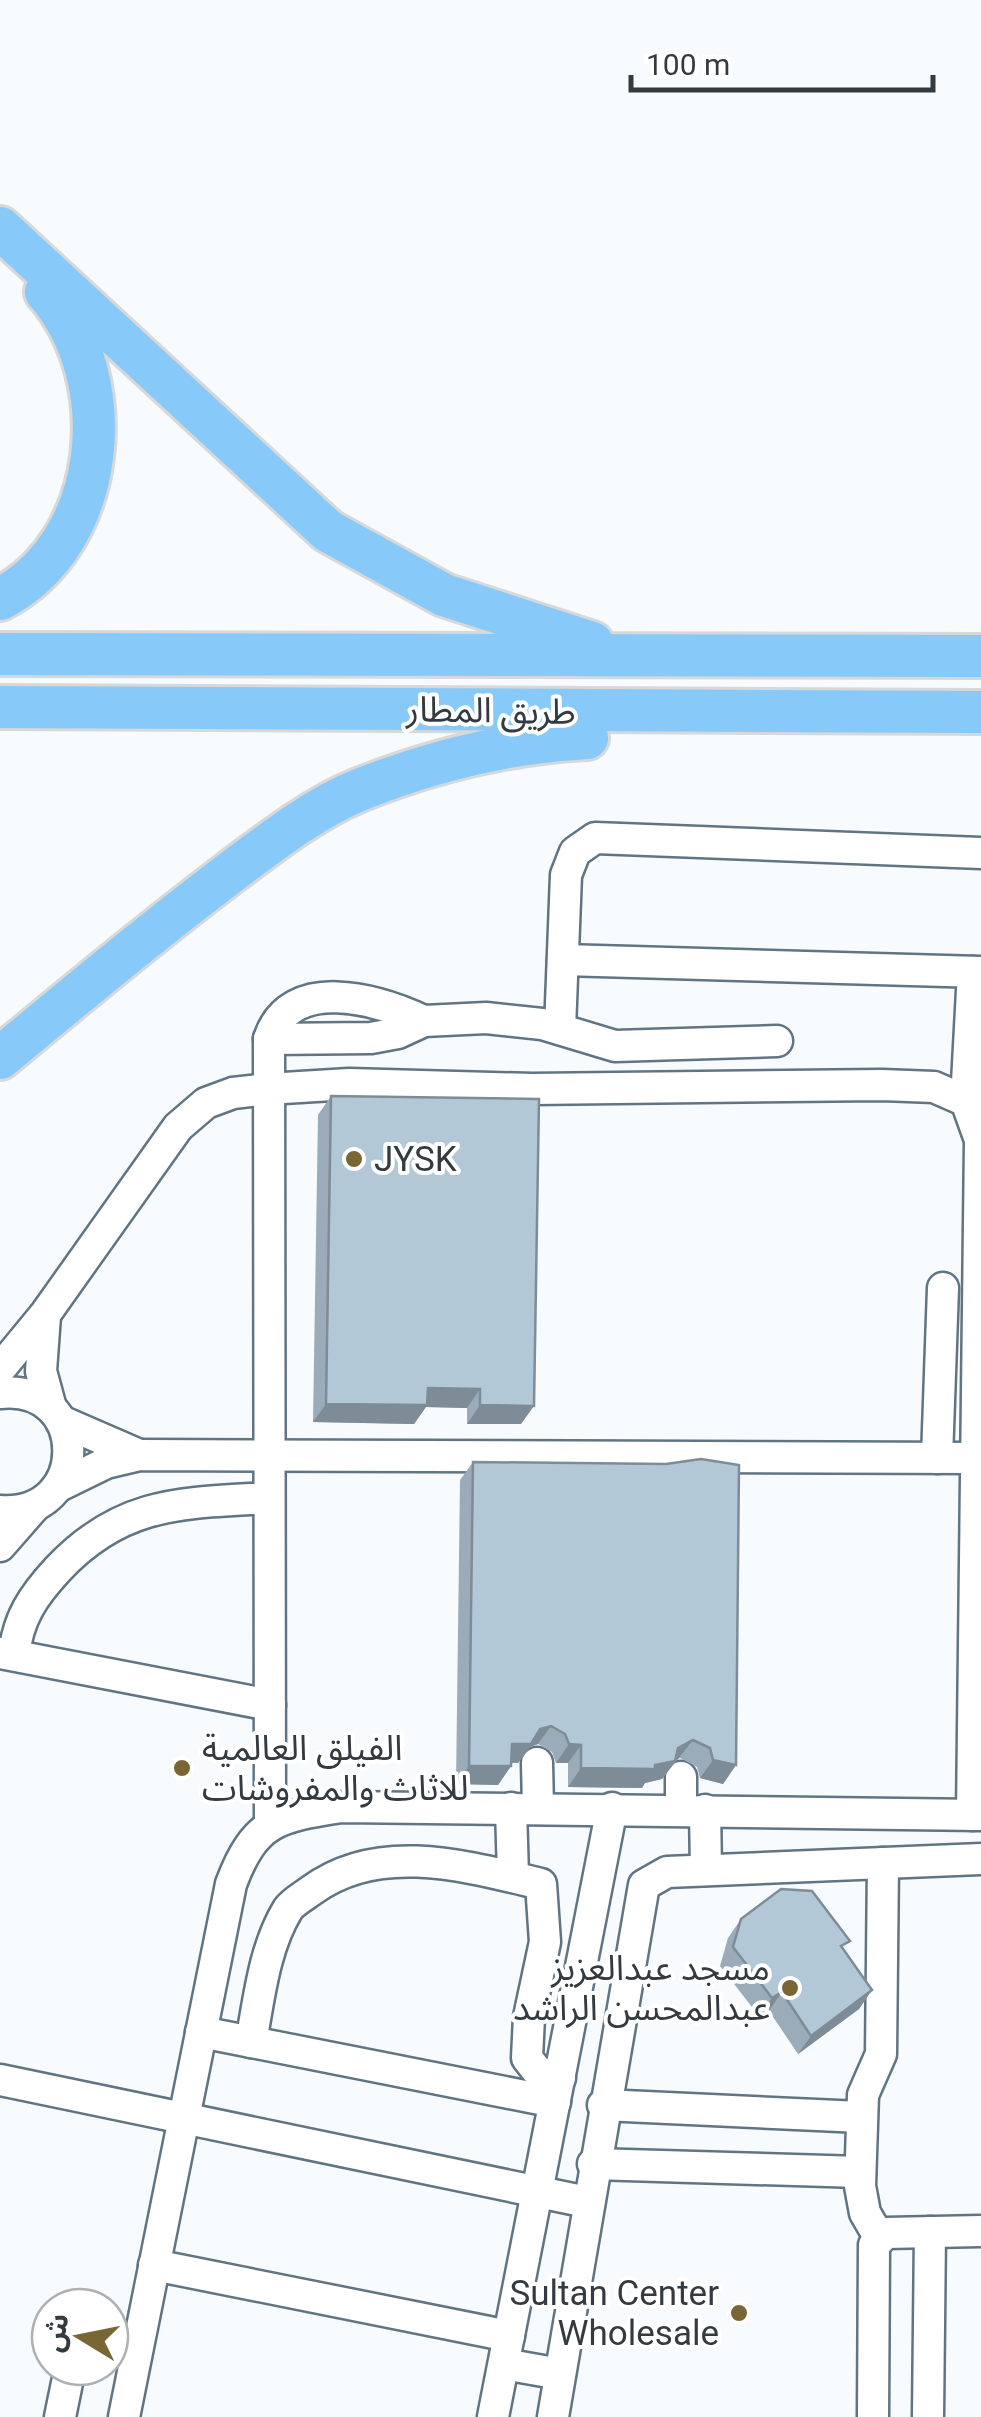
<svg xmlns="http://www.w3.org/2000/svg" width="981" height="2417" font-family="Roboto,'Noto Sans Arabic',sans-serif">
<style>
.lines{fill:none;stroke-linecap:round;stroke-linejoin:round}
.minor-casing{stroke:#617482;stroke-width:35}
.highway-casing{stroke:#d6d8d9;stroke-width:48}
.minor{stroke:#fff;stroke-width:30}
.highway{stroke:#87c9f9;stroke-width:42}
.wall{fill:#9aacb9}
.shaded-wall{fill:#7d8c96}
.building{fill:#b3c8d7;stroke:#7d8c96;stroke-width:2.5}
.poi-dot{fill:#786735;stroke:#fff;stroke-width:4}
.labels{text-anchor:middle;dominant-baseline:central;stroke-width:8;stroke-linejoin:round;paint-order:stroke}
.street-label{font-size:35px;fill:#333b41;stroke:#fff}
.poi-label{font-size:35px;fill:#333b41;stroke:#fff;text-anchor:start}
</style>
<rect width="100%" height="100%" fill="#f7fbfe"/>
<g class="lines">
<g class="minor-casing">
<g id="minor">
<polyline points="563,960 981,972"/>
<polyline points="560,1029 566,875 575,852 595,838 981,853"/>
<polyline points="269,1039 371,1038 398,1033 424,1021 486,1018 542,1024 615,1046 777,1041"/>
<polyline points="966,1101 973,972"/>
<polyline points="45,1316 41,1371 51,1408"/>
<polyline points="0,1369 46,1313 178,1127 206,1103 233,1093 267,1089 349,1084 532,1089 882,1085 934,1087 966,1101 980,1140 972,1815"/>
<path d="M0,1393C90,1383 92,1517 0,1511"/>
<polyline points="61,1421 137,1454"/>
<polyline points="937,1458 943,1288"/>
<polyline points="59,1486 106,1463 140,1455 976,1458"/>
<polyline points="0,1546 35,1506"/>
<polyline points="0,1653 270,1705"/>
<path d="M14,1655C18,1618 33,1596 58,1569C122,1501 182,1503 269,1498"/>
<polyline points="537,1763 538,1808"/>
<polyline points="511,1808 513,1877"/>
<polyline points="681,1809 681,1777"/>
<polyline points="705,1810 706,1870"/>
<path d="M270,1823L269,1039C290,974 377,999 424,1021"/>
<polyline points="201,2032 555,2102"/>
<path d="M251,2042C259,1999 264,1948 288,1909C293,1902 304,1896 312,1890C379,1841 466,1866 541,1884L545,1942L529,2017L527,2058L538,2072L560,2078"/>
<polyline points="0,2080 587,2202"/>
<polyline points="603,2105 861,2117"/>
<polyline points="593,2164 860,2172"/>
<polyline points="879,2237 865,2213 860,2186 863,2095 881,2054 883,1863"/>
<polyline points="154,2265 509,2336"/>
<polyline points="504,2364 560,2374"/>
<polyline points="60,2417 68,2378 77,2368 90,2367"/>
<path d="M124,2417L231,1884C255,1820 278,1817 342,1807L981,1815"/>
<polyline points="493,2417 612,1808"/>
<polyline points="553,2417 644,1885 667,1872 981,1859"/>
<polyline points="873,2417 874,2245 886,2233 981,2231"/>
<polyline points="928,2417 930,2232"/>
</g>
</g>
<g class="highway-casing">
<g id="highway">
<polyline points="0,228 328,531 444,595 592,643"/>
<path d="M0,599C108,543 122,379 46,292"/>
<polyline points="0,654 981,656"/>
<polyline points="0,707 981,712"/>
<path d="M0,1058C76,995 152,932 231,872C270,843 313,809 359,790C432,761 509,742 587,738"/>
</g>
</g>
<use href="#minor" class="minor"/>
<use href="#highway" class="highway"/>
</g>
<g class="wall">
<polygon points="331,1096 521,1424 467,1424 467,1408 426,1407 414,1424 313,1422 318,1115"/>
<polygon points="473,1462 736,1765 723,1784 700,1778 697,1767 680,1758 675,1761 662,1779 645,1783 642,1788 568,1787 568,1763 556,1763 552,1752 538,1744 530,1747 518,1763 511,1763 511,1766 498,1785 456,1784 460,1480"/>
<polygon points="741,1919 844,1950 872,1990 859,2009 798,2054 769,2011 759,2016 720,1966 728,1938"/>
</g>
<g class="shaded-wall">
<polygon points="428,1388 480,1389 467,1408 426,1407 414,1424 313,1422 326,1404"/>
<polygon points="480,1405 534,1406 521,1424 467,1424"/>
<polygon points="551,1726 538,1744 530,1747 518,1763 499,1762 512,1744 540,1729"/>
<polygon points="693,1740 662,1779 645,1783 642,1788 568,1787 581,1768 655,1765"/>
<polygon points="569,1744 581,1745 568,1763 556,1763"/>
<polygon points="713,1760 736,1765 723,1784 700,1778"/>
<polygon points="469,1766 511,1766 498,1785 456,1784"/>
<polygon points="872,1990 859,2009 798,2054 811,2036"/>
<polygon points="782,1992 769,2011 759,2016 772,1998"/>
</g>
<g class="building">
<polygon points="331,1096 539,1099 534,1406 480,1405 480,1389 428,1388 427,1405 326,1404"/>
<polygon points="701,1459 739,1465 736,1765 713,1760 710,1748 693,1740 678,1748 675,1761 655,1765 655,1769 581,1768 581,1745 569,1744 565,1734 551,1726 540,1729 531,1744 512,1744 511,1766 469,1766 473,1462 666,1464"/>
<polygon points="781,1889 812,1891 850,1941 841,1946 872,1990 811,2036 782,1992 772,1998 733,1947 741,1919"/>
</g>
<g class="poi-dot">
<circle cx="354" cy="1159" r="10"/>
<circle cx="182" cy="1768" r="10"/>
<circle cx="790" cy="1988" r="10"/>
<circle cx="739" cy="2313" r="10"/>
</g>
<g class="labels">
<g class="street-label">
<text transform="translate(491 711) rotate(1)">طريق المطار</text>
</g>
<g class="poi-label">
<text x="374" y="1159">JYSK</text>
<text x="202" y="1748">الفيلق العالمية<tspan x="202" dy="40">للاثاث والمفروشات</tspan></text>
<text x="770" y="1968" text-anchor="end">مسجد عبدالعزيز<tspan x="770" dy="40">عبدالمحسن الراشد</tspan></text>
<text x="719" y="2293" text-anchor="end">Sultan Center<tspan x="719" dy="40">Wholesale</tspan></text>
</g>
</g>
<g transform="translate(80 2337) rotate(280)"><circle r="48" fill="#ffffff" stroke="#adb1b3" stroke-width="2.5"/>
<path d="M0-8L18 38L0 25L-18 38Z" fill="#786735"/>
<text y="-15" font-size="28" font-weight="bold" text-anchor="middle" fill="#333b41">ش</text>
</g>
<path d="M631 75v15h302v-15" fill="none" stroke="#333b41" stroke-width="5"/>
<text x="646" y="75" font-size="30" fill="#333b41" stroke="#ffffff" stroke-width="8" paint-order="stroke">100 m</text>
</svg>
